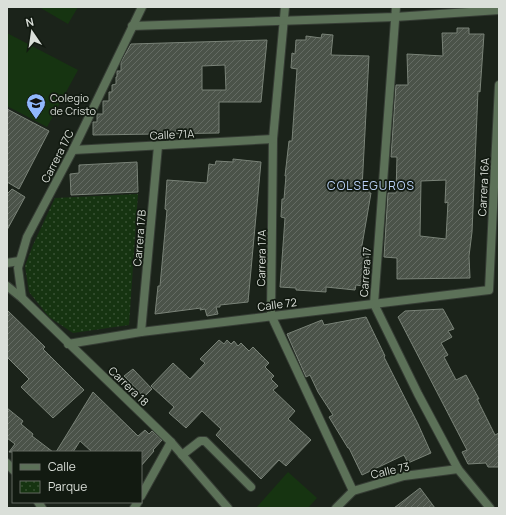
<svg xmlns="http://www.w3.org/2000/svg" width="506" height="515" font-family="Manrope,sans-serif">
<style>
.grass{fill:#163411}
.park{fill:url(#park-dots)}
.building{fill:url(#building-hatch);stroke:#7a8378;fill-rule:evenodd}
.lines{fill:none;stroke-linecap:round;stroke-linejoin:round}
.service-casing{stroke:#363d35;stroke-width:10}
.minor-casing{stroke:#363d35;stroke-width:10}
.tertiary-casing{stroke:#363d35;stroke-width:10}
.service{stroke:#5c7158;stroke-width:8}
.minor{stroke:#5c7158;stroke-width:8}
.tertiary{stroke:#5c7158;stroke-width:8}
.labels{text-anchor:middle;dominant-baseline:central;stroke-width:3.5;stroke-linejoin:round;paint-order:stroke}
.poi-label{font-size:11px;fill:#dadfd9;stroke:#121a11;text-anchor:start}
.street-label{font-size:11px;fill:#dadfd9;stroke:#121a11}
.neighbourhood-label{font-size:12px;letter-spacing:1px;fill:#bad1f8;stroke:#121a11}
</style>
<defs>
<pattern id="park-dots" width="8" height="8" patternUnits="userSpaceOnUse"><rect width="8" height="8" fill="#163411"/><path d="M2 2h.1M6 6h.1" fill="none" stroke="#375133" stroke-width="1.8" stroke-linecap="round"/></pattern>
<pattern id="building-hatch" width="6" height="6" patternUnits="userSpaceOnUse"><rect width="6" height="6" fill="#4b5349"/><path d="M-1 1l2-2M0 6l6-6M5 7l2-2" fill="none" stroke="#646b63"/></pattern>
</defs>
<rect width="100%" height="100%" fill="#1b231a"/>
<g class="grass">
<polygon points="39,7 78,7 68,24"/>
<polygon points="7,33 78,70 47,127 7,106"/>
<polygon points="288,472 317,498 308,508 256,508"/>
</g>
<polygon class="park" points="138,194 129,325 73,333 49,317 29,292 25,266 33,245 55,198"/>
<g class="building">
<path d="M457,28H469V34H484L480,92L478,91L472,232L469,256L470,278L397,279V258L384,257L388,193H396L397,157H391L396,85H408L407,54L443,56L442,33H457ZM446,180L445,203L448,202L446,239L420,236L421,181Z"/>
<polygon points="322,34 333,35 331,55 369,56 362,188 369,189 369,193 371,193 361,251 369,252 364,286 356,285 355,290 326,287 326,292 296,290 296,288 280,287 285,218 281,217 282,199 284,199 286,176 285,176 289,141 292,141 297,69 291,68 292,53 295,54 296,40 306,40 306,36 321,38"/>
<path d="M267,40L261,102H219V133L93,135V122H97V114H103V101H109V92H112V85L116,84V77H117V71H121V62L131,44ZM225,65L226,90H202V66Z"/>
<polygon points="7,109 49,131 19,189 7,182"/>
<polygon points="233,159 261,162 248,302 220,305 220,307 216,307 218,314 207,316 205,309 200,310 201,308 155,314 158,286 160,286 167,210 165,209 167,180 207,183 209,164 215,165 216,161 233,162"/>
<polygon points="137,162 138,192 71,195 70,174 79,173 79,165"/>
<polygon points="12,189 25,197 7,230 7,194"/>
<polygon points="443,309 454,329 448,331 452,337 441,343 448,355 444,357 456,380 466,375 479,399 477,399 495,435 499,433 499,467 488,467 486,463 468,464 462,452 467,450 398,317 405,311"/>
<polygon points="7,310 45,347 43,349 84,390 53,418 21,387 29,379 7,357"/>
<polygon points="366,317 385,356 384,357 418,424 431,453 408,463 404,455 362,475 349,448 348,448 329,417 333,415 318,392 310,375 306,377 287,334 322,320 324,325"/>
<polygon points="219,340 224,344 227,340 231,344 234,341 238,346 241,343 249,351 253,347 269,363 265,367 274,376 271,379 278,386 273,390 295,411 288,419 311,440 286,466 279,460 261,479 216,435 221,429 202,411 186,428 169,413 174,407 151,386 173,363 190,379 205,363 200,359"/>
<polygon points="133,369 152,389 144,397 124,376"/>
<polygon points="93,392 138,436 145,430 149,434 152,431 162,440 153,450 154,451 141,466 141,452 92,452 80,441 73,452 56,452"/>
<polygon points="7,408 23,421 21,424 33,434 32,436 53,452 9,452 15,444 7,438"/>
<polygon points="420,488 435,508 394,508"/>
</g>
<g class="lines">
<g class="service-casing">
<polyline id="service" points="182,455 200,441 205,441 251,487"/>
</g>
<g class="minor-casing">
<g id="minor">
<polyline points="285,7 273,139 271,315 353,491"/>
<polyline points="396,7 374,304 418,394 458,469 490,508"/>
<polyline points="132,26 395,17 499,10"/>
<polyline points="73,150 273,139"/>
<polyline points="7,263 19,261"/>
<polyline points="7,286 22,298"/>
<polyline points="141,332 158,146"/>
<polyline points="68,344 141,332 489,290 499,85"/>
<polyline points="336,508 353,491 404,476 458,469"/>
</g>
</g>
<g class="tertiary-casing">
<g id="tertiary">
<polyline points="142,7 73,150 27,237 18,268 22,298 171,442 228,508"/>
<polyline points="7,463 13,470"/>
<polyline points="141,496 171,442"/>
<polyline points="38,502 42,508"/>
<polyline points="134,508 138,502"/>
</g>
</g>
<use href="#service" class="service"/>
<use href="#minor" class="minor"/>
<use href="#tertiary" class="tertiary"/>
</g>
<defs>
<g id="school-pin" transform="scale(1)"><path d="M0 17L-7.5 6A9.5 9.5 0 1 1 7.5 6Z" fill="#90b8fd" stroke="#121a11"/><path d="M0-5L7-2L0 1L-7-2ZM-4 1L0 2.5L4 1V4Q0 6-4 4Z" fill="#111"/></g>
</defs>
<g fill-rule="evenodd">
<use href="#school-pin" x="36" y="103"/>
</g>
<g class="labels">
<g class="poi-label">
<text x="50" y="97">Colegio<tspan x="50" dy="13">de Cristo</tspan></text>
</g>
<g class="street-label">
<text transform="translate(172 134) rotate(-3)">Calle 71A</text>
<text transform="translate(57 156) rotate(-63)">Carrera 17C</text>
<text transform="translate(483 187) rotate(-87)">Carrera 16A</text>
<text transform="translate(139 238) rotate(-85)">Carrera 17B</text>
<text transform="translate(261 258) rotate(-89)">Carrera 17A</text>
<text transform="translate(365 272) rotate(-86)">Carrera 17</text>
<text transform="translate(277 304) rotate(-7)">Calle 72</text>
<text transform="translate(129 386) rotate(44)">Carrera 18</text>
<text transform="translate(390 470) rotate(-13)">Calle 73</text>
</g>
<g class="neighbourhood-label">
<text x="371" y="185">COLSEGUROS</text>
</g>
</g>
<rect width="506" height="515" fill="none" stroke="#dadfd9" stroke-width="16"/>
<rect x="12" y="451" width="130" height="52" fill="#121a11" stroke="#626961"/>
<rect x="20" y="464" width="20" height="6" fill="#5c7158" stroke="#626961"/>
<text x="48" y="471" font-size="12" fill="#dadfd9">Calle</text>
<rect x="20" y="481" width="20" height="12" fill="url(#park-dots)" stroke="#626961"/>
<text x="48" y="491" font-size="12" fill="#dadfd9">Parque</text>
<g transform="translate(32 32) rotate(347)" stroke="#121a11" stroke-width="3" paint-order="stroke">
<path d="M0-3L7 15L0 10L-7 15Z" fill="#dadfd9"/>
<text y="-6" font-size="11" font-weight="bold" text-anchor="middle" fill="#dadfd9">N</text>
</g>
</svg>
